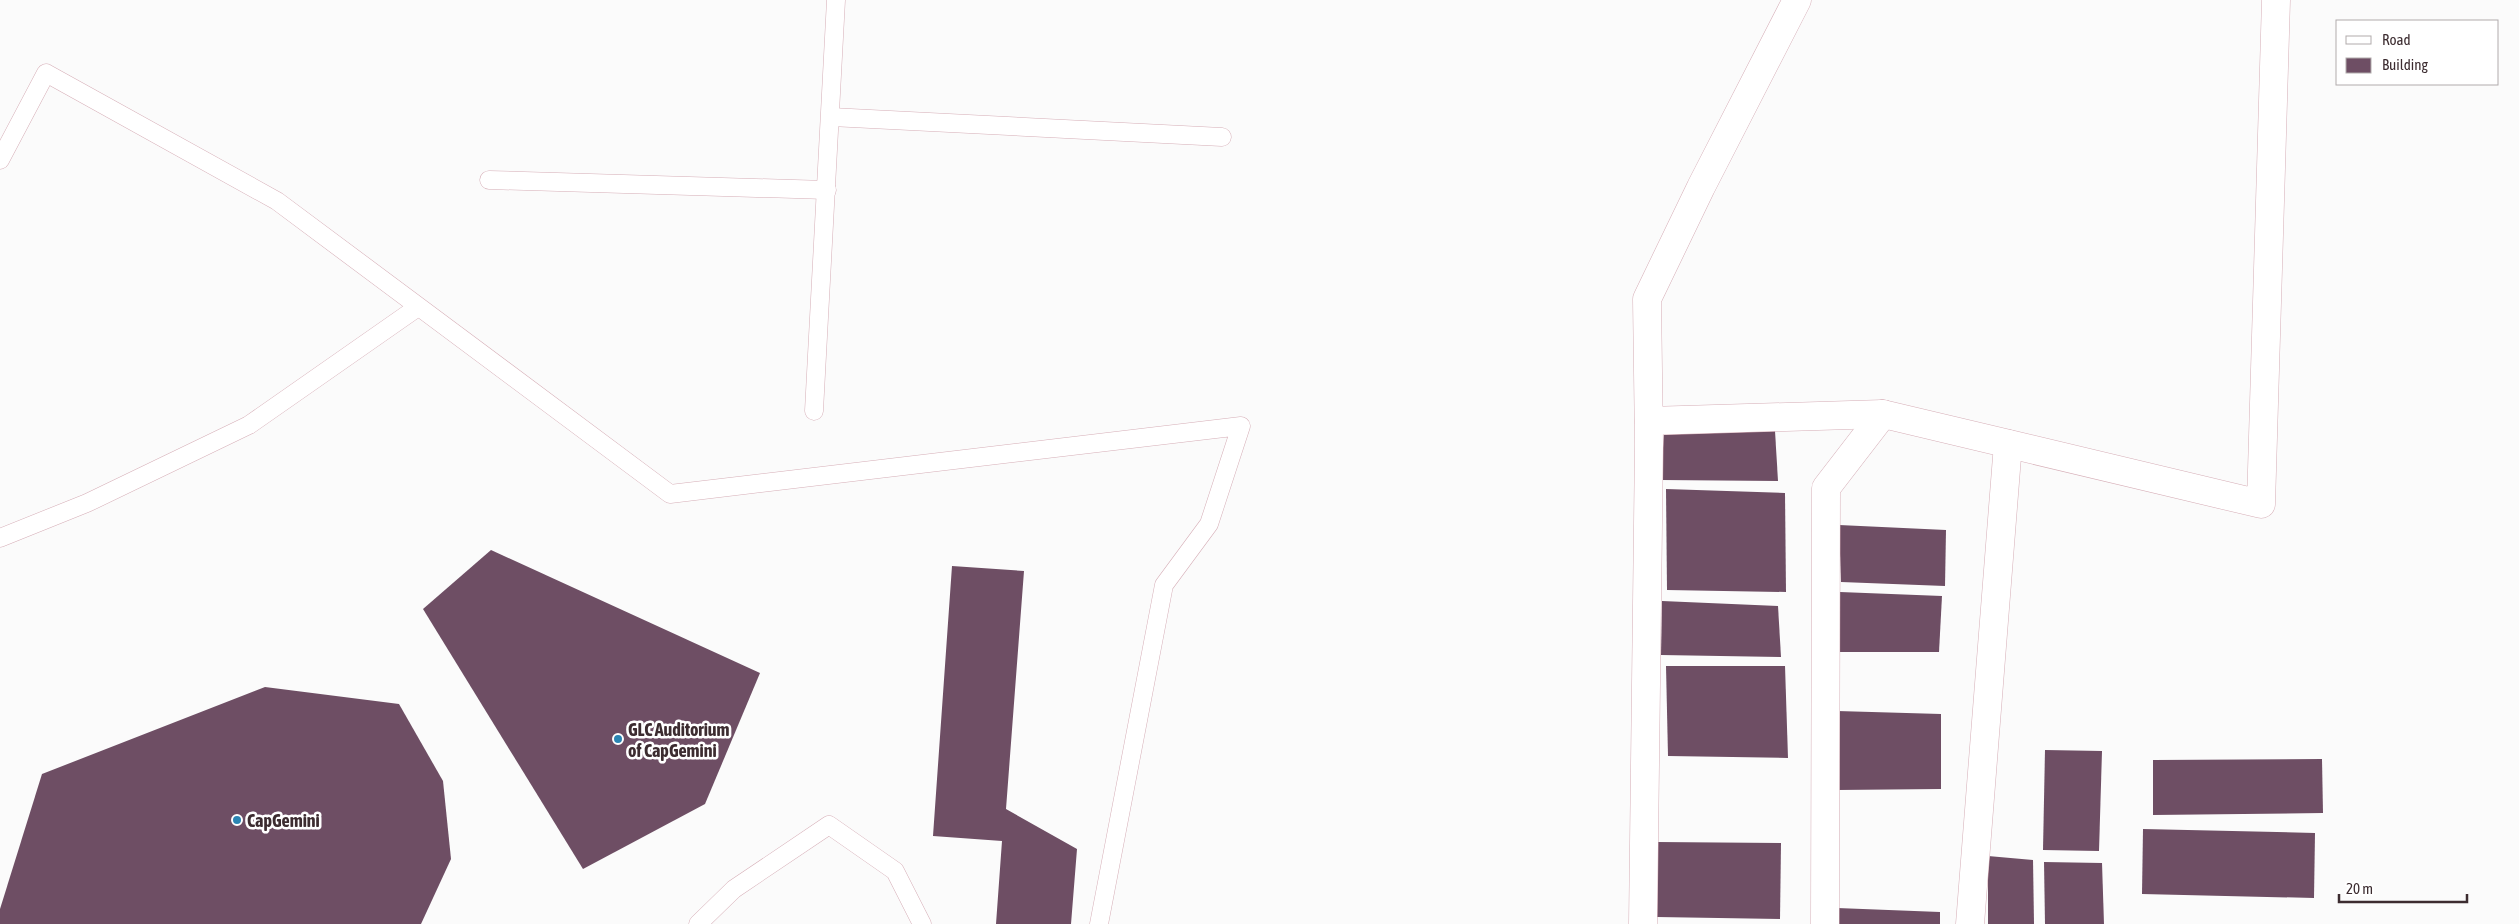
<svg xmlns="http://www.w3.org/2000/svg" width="2519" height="924" font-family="'Asap Condensed',sans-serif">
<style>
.building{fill:#6e4e64}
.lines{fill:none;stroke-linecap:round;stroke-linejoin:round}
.lane-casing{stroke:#d6aeb7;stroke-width:19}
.street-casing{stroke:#d6aeb7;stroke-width:29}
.lane{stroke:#fff;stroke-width:18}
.street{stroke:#fff;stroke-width:28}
.poi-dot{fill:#2b85b3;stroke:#fff;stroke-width:2}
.labels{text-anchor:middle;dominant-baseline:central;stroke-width:5;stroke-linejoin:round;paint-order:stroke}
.poi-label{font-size:18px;font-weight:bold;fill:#3c2c30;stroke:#fff;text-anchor:start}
</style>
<rect width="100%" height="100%" fill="#fbfbfb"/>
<g class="building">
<polygon points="1775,431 1778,481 1661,480 1664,432"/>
<polygon points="1666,489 1785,493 1786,592 1667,590"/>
<polygon points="1839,525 1946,530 1945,586 1841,582"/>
<polygon points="491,550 760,673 705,804 583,869 423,609"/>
<polygon points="952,566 1024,571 1006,809 1077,849 1071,924 996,924 1002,841 933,836"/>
<polygon points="1840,592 1942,596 1939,652 1836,652"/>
<polygon points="1662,601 1778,606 1781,657 1661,655"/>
<polygon points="1666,666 1785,666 1788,758 1668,756"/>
<polygon points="265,687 399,704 443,781 451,859 421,924 0,924 0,909 42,774"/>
<polygon points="1837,711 1941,714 1941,789 1837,790"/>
<polygon points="2045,750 2102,751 2099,851 2043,850"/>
<polygon points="2322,759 2323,813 2153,815 2153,760"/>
<polygon points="2143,829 2315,833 2314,898 2142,894"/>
<polygon points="1657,842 1781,843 1780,919 1657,917"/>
<polygon points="1988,856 2033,860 2034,924 1988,924"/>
<polygon points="2044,862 2102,863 2104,924 2045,924"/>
<polygon points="1837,908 1940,912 1940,924 1837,924"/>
</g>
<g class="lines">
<g class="lane-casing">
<g id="lane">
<polyline points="831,117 1222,137"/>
<polyline points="0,160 46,73 277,201 670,494 1241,426 1209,524 1164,585 1099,924"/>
<polyline points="489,180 827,190"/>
<polyline points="814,411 836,0"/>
<polyline points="0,538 87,503 249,425 418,307"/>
<polyline points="698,924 734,889 829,825 895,871 922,924"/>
</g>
</g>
<g class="street-casing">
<g id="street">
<polyline points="1649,421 1883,414 2261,504 2276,0"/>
<polyline points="1643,924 1649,444 1647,299 1701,187 1797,0"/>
<polyline points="1825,924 1826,488 1883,414"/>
<polyline points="1970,924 2008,444"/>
</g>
</g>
<use href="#lane" class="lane"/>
<use href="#street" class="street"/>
</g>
<g class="poi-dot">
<circle cx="618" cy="739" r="5"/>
<circle cx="237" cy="820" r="5"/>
</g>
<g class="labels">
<g class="poi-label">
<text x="628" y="729">GLC Auditorium<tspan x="628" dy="21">of CapGemini</tspan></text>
<text x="247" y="820">CapGemini</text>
</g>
</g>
<rect x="2336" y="20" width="162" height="65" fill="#ffffff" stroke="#b1abac"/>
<rect x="2346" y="36" width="25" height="8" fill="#ffffff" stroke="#b1abac"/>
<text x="2382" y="45" font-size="15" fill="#3c2c30">Road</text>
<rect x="2346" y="58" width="25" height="15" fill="#6e4e64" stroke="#b1abac"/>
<text x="2382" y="70" font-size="15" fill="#3c2c30">Building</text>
<path d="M2339 894v8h128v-8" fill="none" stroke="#3c2c30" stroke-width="2.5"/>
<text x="2346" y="894" font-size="15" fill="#3c2c30" stroke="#ffffff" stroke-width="4" paint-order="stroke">20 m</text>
</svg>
